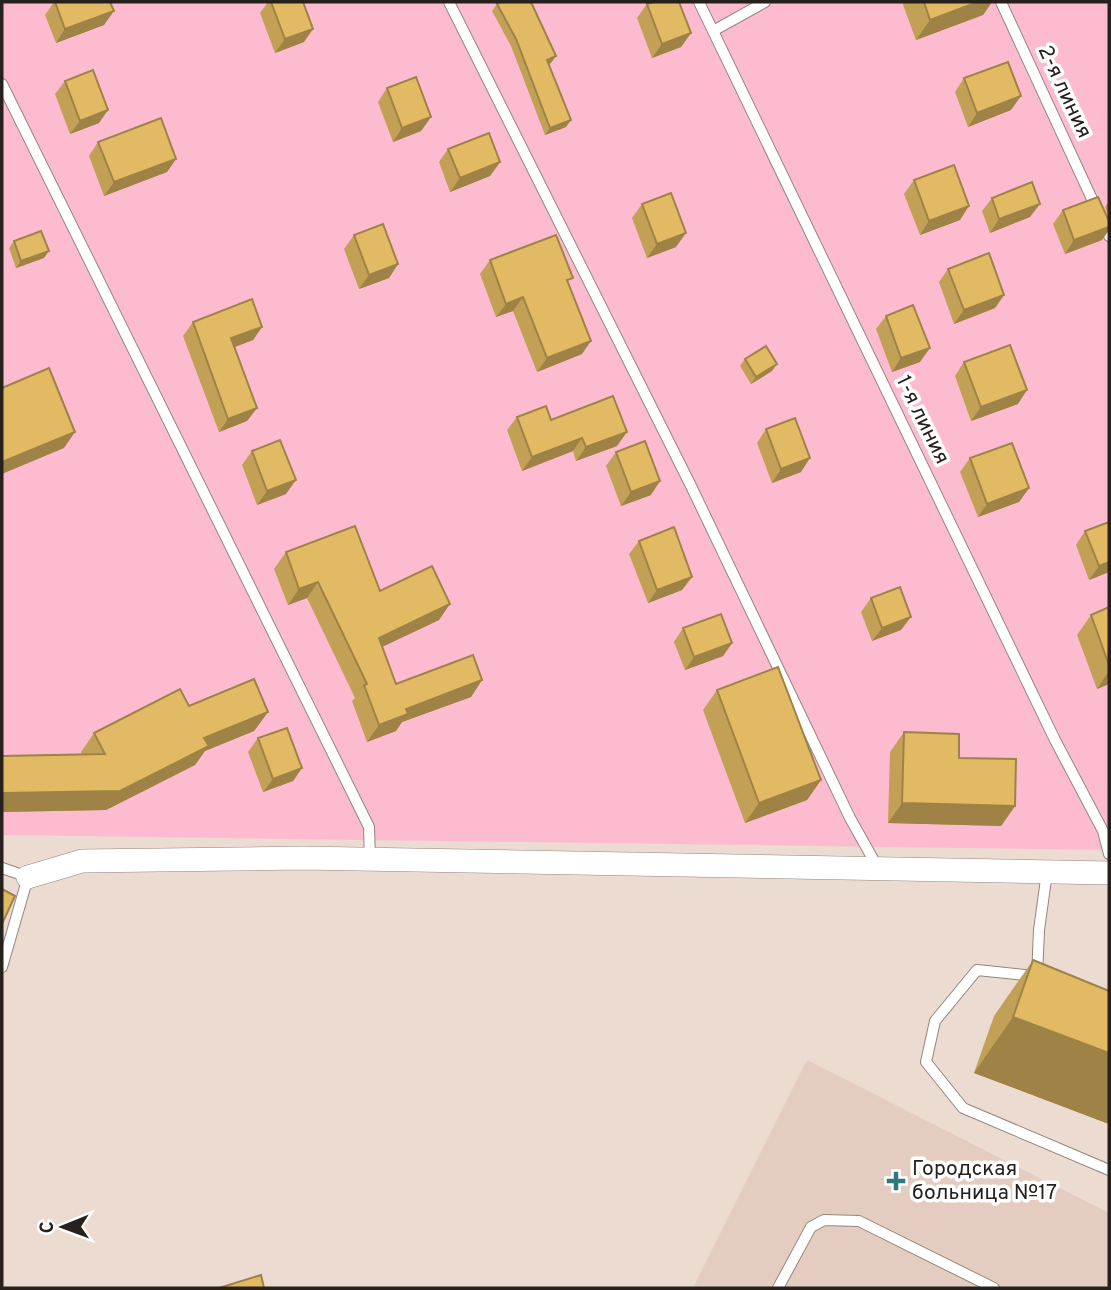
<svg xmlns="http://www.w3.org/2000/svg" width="1111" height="1290" font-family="Overpass,sans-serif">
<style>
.built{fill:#e4cdc0}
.green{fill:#fdbbd0}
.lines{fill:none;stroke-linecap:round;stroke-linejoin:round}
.service-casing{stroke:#94867d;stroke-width:12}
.minor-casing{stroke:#94867d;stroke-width:24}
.service{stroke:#fff;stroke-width:10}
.minor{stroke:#fff;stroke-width:23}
.wall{fill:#c2a056}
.shaded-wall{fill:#9e8246}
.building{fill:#e2ba64;stroke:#9e8246;stroke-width:2}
.poi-dot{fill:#2f797c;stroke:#fff;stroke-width:2.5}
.labels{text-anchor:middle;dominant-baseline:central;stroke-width:7;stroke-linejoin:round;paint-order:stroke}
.street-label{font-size:21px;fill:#26211d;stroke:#fff}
.poi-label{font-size:21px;fill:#26211d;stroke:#fff;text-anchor:start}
</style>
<rect width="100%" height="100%" fill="#ebdbd1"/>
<polygon class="built" points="807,1060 1109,1213 1109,1288 693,1288"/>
<polygon class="green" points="2,2 1109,2 1109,850 2,835"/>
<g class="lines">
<g class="service-casing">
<g id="service">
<polyline points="449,2 691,486 850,818 878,868"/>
<polyline points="699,2 1055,740 1103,831 1109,854"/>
<polyline points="1001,2 1109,236"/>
<polyline points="713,31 765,2"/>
<polyline points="2,84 369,827 370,860"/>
<polyline points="2,868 28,877 2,967"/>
<polyline points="1034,976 977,970 935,1021 926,1062 963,1108 1109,1170"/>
<polyline points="1037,977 1039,930 1047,872"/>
<polyline points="778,1288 811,1227 824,1220 859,1221 994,1288"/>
</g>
</g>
<g class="minor-casing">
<polyline id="minor" points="28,877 82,861 303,858 1109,873"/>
</g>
<use href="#service" class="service"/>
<use href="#minor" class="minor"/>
</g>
<g class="wall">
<polygon points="54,2 110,2 104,25 56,43 45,15"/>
<polygon points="268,2 303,2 304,42 275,53 260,13"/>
<polygon points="902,2 992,2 983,15 916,40"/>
<polygon points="497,4 551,63 548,64 566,127 545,135 511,46 492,11"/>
<polygon points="647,4 691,33 681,47 652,58 637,18"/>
<polygon points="964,78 1011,110 968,127 955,92"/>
<polygon points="65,81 99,123 70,134 55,94"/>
<polygon points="387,88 431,117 421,131 393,142 378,102"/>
<polygon points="98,142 176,159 167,172 104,196 89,156"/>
<polygon points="448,149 500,162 490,176 450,192 439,162"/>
<polygon points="914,180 960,220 920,235 904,194"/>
<polygon points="992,198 1030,217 990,233 982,211"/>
<polygon points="1109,201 1109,218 1105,207"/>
<polygon points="642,204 676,247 647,258 632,218"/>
<polygon points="1063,210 1109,221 1109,230 1102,240 1065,254 1053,224"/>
<polygon points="354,235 398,264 389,278 359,289 344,249"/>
<polygon points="14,241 44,258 16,268 9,248"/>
<polygon points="490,260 582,354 537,372 513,311 496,317 480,274"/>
<polygon points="948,269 1004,295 995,308 954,324 939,282"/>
<polygon points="886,316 920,362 892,372 876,329"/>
<polygon points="193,322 262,327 253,340 234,347 257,408 247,421 219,432 183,336"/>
<polygon points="745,359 772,371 751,384 740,366"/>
<polygon points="964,362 1018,404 971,421 955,376"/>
<polygon points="517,417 551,420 617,446 576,461 573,451 522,471 507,430"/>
<polygon points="766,429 801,472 772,483 757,443"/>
<polygon points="252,451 286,494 257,505 242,465"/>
<polygon points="616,452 651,495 621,506 606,466"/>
<polygon points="970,458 1029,488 1019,502 978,517 960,472"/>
<polygon points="1085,531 1109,572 1089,580 1076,545"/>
<polygon points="639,541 682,590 648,603 629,554"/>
<polygon points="286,552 380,591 439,620 382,647 396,684 482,680 471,697 402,722 396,731 367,742 352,701 355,698 307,598 288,605 274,569"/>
<polygon points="871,598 901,630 872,641 861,612"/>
<polygon points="1109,607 1109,684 1097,689 1077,635 1091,615"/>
<polygon points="683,628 732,643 723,656 685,670 674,642"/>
<polygon points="717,690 821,780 807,800 745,823 703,710"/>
<polygon points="189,706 268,712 254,731 205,751 195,765 106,810 2,812 2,756 82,755 81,752 94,733"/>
<polygon points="904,732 959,758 1015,806 1001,826 888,823 890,752"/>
<polygon points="258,738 302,768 293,781 263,792 248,752"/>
<polygon points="1033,960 1109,991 1109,1124 974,1073 994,1016"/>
</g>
<g class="shaded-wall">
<polygon points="978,2 992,2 983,15 916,40 930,20"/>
<polygon points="114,11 104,25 56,43 65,29"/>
<polygon points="313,29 304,42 275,53 285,39"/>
<polygon points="691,33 681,47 652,58 662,44"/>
<polygon points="556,56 551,63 542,67 547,60"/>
<polygon points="1021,96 1011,110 968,127 977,113"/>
<polygon points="108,110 99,123 70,134 80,121"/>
<polygon points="431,117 421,131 393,142 402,128"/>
<polygon points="571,120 566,127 545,135 550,128"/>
<polygon points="176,159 167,172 104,196 114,182"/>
<polygon points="500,162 490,176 450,192 460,178"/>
<polygon points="1040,204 1030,217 990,233 999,219"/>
<polygon points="969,206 960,220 920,235 929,221"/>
<polygon points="1109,227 1109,230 1102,240 1065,254 1074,240"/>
<polygon points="686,233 676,247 647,258 657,244"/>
<polygon points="49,251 44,258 16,268 21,261"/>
<polygon points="398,264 389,278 359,289 369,275"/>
<polygon points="1004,295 995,308 954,324 964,310"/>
<polygon points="523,297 513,311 496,317 506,304"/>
<polygon points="262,327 253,340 222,352 231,338"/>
<polygon points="591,341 582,354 537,372 547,358"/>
<polygon points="930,348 920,362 892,372 901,358"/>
<polygon points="777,364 772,371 751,384 756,377"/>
<polygon points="1027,390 1018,404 971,421 981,407"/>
<polygon points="257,408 247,421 219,432 228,419"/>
<polygon points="75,432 64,448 2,474 2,462"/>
<polygon points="627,432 617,446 576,461 586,447"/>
<polygon points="582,438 573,451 522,471 532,457"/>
<polygon points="810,458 801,472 772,483 781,469"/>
<polygon points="296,480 286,494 257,505 267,491"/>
<polygon points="660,481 651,495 621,506 631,492"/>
<polygon points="1029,488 1019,502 978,517 987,504"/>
<polygon points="1109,562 1109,572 1089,580 1099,566"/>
<polygon points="692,577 682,590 648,603 657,590"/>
<polygon points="318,582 307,598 288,605 299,589"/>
<polygon points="450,604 439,620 367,654 379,638"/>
<polygon points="911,617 901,630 872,641 882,628"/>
<polygon points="732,643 723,656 685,670 694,657"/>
<polygon points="1109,671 1109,684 1097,689"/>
<polygon points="482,680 471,697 402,722 396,731 367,742 379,725 406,709"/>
<polygon points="268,712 254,731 205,751 195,765 106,810 2,812 2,793 204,738"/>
<polygon points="302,768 293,781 263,792 273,779"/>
<polygon points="821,780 807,800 745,823 759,803"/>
<polygon points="902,803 1015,806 1001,826 888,823"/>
<polygon points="1013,1017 1109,1053 1109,1124 974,1073"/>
</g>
<g class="building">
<polygon points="55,2 110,2 114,11 65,29"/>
<polygon points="271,2 303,2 313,29 285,39"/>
<polygon points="501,2 531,2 556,56 547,60 571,120 550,128 516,39 497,4"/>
<polygon points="654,2 679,2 691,33 662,44 647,4"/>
<polygon points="924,2 978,2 930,20"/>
<polygon points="1008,62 1021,96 977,113 964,78"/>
<polygon points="93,70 108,110 80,121 65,81"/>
<polygon points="416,77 431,117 402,128 387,88"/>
<polygon points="161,118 176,159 114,182 98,142"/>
<polygon points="489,133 500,162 460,178 448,149"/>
<polygon points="954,165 969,206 929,221 914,180"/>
<polygon points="1032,182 1040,204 999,219 992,198"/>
<polygon points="671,193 686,233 657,244 642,204"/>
<polygon points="1098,197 1109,221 1109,227 1074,240 1063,210"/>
<polygon points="383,224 398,264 369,275 354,235"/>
<polygon points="41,231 49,251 21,261 14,241"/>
<polygon points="556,235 573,278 567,280 591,341 547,358 523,297 506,304 490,260"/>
<polygon points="989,253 1004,295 964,310 948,269"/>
<polygon points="252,299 262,327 231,338 257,408 228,419 193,322"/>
<polygon points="913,305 930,348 901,358 886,316"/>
<polygon points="1010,345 1027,390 981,407 964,362"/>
<polygon points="766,346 777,364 756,377 745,359"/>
<polygon points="49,368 75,432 2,462 2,388"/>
<polygon points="613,396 627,432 586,447 582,438 532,457 517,417 546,406 551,420"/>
<polygon points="795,418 810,458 781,469 766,429"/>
<polygon points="280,440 296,480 267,491 252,451"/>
<polygon points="645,441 660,481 631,492 616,452"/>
<polygon points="1012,443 1029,488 987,504 970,458"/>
<polygon points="1109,522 1109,562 1099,566 1085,531"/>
<polygon points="355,526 380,591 432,566 450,604 379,638 396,684 473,655 482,680 406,709 408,714 379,725 364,685 367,684 318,582 299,589 286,552"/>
<polygon points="674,527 692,577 657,590 639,541"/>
<polygon points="900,587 911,617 882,628 871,598"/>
<polygon points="1109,607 1109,665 1091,615"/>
<polygon points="721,614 732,643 694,657 683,628"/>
<polygon points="778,667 821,780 759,803 717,690"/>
<polygon points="254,679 268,712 204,738 209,746 120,791 2,793 2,756 105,754 94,733 180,689 189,706"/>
<polygon points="287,728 302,768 273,779 258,738"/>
<polygon points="904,732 959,734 959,758 1016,759 1015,806 902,803"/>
<polygon points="2,889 15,896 2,924"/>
<polygon points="1033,960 1109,991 1109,1053 1013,1017"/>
<polygon points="261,1275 264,1288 219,1288"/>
</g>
<path class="poi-dot" d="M892.5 1170.5h7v7h7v7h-7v7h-7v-7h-7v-7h7z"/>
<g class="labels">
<g class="street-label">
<text transform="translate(1064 92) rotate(65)">2-я линия</text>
<text transform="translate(922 420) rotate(64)">1-я линия</text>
</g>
<g class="poi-label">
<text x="912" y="1169">Городская<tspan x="912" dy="24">больница №17</tspan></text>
</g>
</g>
<rect width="1111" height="1290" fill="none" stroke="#26211d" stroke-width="7"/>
<g transform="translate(63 1227) rotate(269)" stroke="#ffffff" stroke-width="5" paint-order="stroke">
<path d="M0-5L12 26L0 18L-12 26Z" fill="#26211d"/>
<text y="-10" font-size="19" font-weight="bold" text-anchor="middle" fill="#26211d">С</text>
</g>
</svg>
